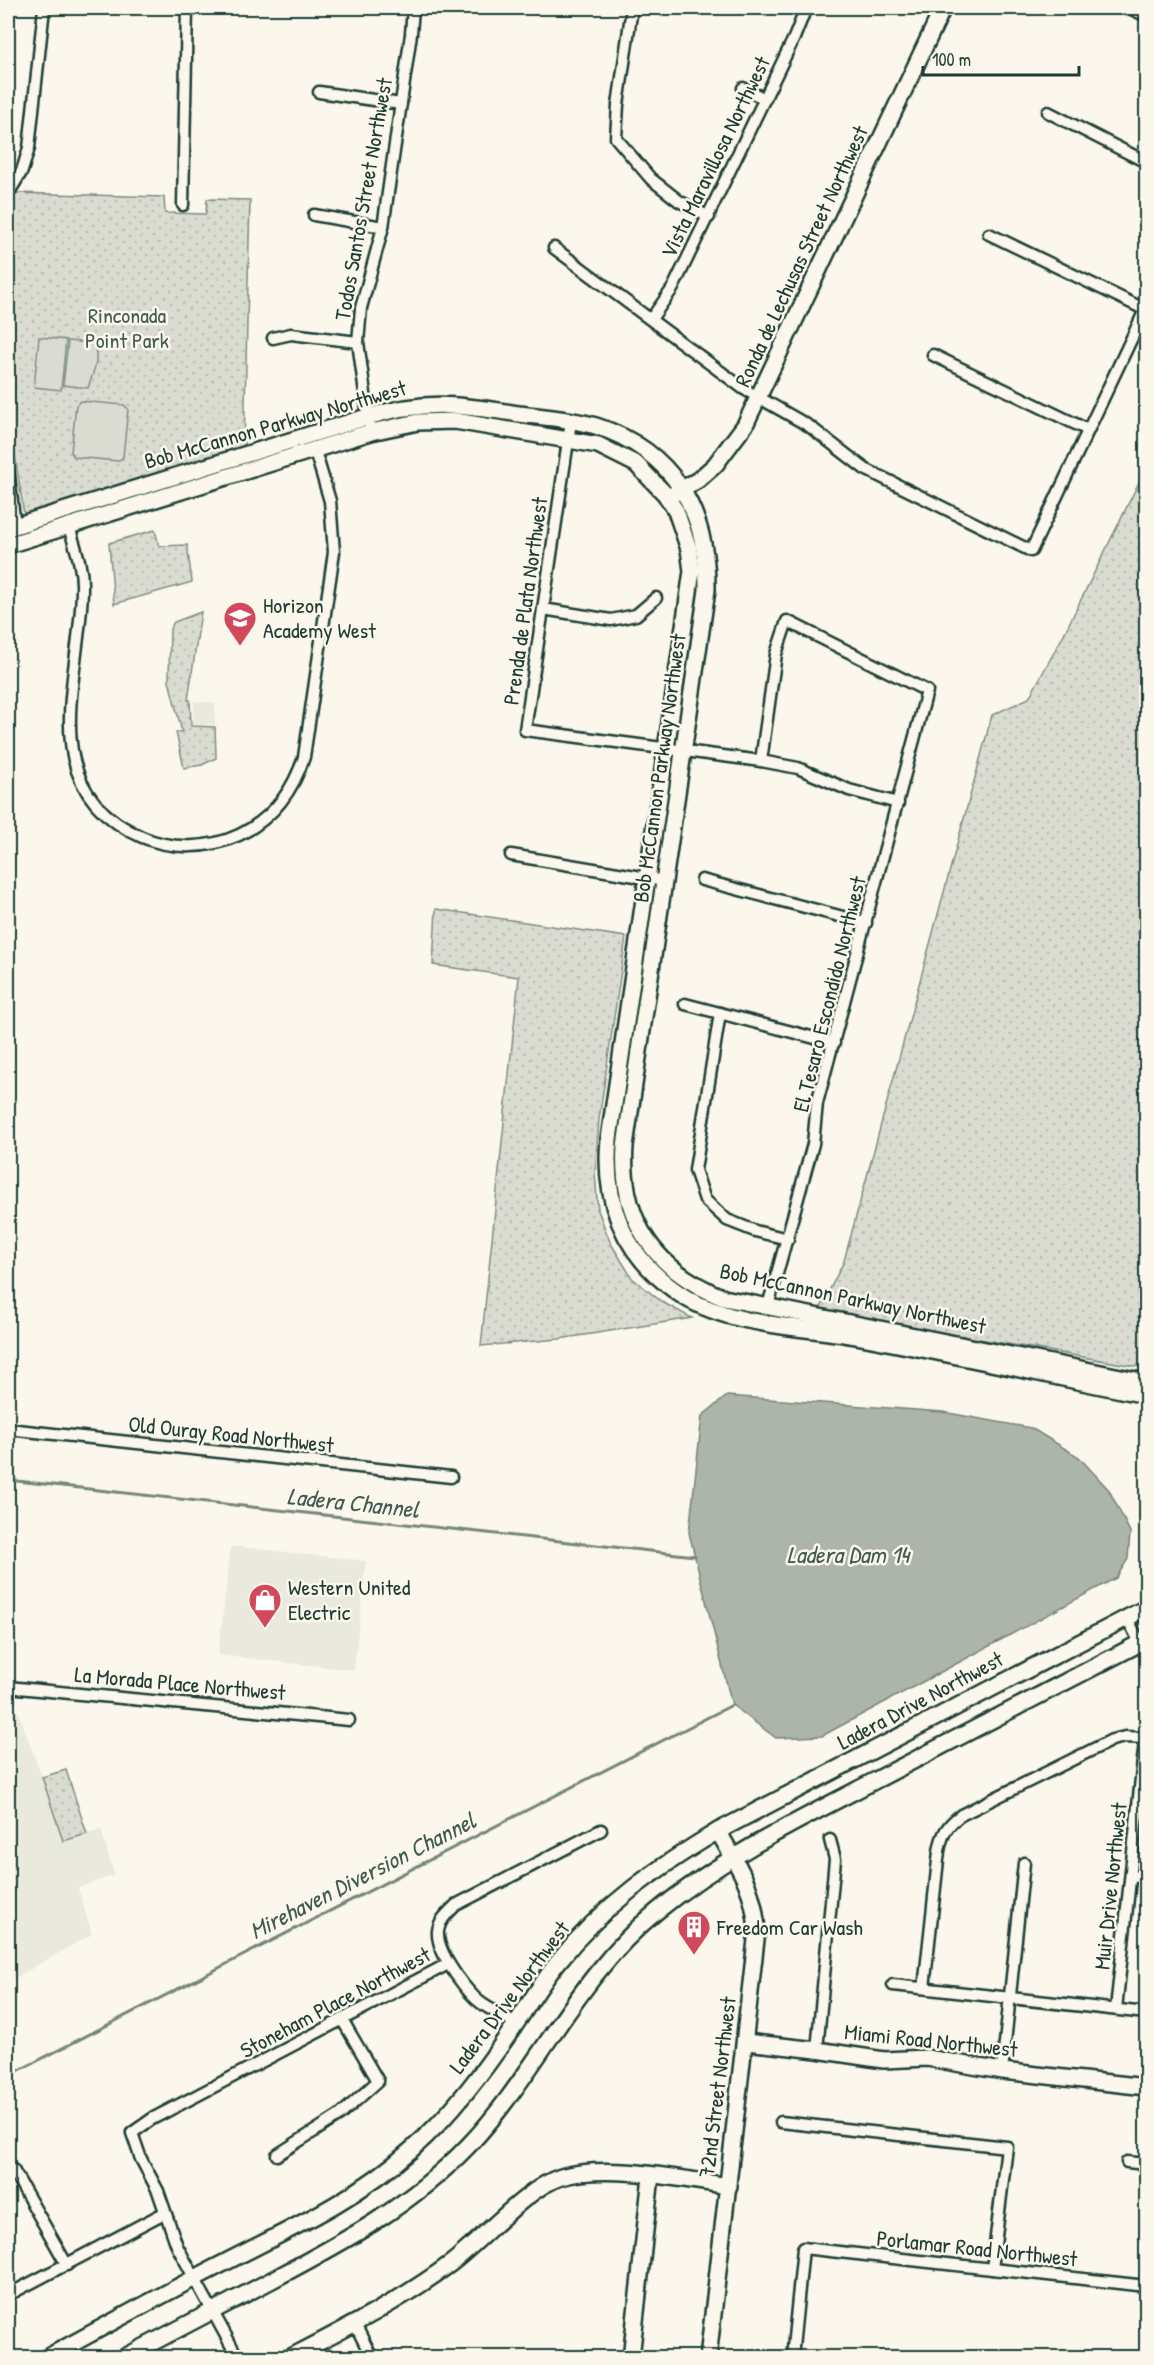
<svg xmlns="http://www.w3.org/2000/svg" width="1154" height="2365" font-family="'Patrick Hand',sans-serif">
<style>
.built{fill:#eae9de}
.green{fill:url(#green-dots);stroke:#7d8c82;stroke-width:1.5}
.pitch{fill:#dbdcd1;stroke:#7d8c82;stroke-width:1.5}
.water{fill:#adb4aa;stroke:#74847b;stroke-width:1.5}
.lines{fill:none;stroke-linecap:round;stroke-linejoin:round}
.stream{stroke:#74847b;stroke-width:3}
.street-casing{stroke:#1f3d34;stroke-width:15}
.secondary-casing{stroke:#1f3d34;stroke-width:20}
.street{stroke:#fbf7ec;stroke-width:10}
.secondary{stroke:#fbf7ec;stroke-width:15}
.labels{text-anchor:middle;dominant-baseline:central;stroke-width:5;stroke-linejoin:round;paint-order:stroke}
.street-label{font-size:22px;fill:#1f3d34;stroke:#fbf7ec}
.park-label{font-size:22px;fill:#455d53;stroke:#fbf7ec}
.poi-label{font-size:22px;fill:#1f3d34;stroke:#fbf7ec;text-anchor:start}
.water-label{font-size:24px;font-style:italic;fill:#425b52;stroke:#fbf7ec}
</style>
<defs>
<pattern id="green-dots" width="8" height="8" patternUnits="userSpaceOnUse" patternTransform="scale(1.5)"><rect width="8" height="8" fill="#dbdcd1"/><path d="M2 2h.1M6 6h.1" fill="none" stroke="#bcbeb4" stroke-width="1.8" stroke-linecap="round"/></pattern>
</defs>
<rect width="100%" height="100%" fill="#fbf7ec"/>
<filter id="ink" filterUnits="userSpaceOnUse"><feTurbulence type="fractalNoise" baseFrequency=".0167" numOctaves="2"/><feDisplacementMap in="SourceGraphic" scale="12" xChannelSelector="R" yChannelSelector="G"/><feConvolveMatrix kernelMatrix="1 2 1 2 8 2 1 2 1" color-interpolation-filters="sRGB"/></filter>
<g filter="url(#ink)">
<g class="built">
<polygon points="194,701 215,703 215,725 193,725"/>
<polygon points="231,1546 366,1561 354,1670 218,1655"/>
<polygon points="8,1692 11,1692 42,1777 66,1770 86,1834 101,1829 114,1875 78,1888 92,1934 8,1982"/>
</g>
<g class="green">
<polygon points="14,193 164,197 165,213 206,214 207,199 250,200 244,446 24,515 8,409 8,201"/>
<polygon points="1146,468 1146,1368 819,1311 844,1261 992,715 1029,698 1063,636"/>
<polygon points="155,530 159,546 187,545 192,582 114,604 109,543"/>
<polygon points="201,612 188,700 190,700 191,726 215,727 216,758 202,765 184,768 176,732 182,732 169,681 170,629 174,622"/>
<polygon points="436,909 626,937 599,1119 595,1173 598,1210 610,1242 632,1278 662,1302 692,1318 559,1339 481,1346 519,977 433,965"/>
<polygon points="66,1770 87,1834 63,1841 42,1777"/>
</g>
<g class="pitch">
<polygon points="39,337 66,340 61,390 34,387"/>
<path d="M68,341L92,343C102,356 92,375 88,388L63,385Z"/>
<polygon points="80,401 124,405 128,409 123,457 118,461 74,457 71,452 76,405"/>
</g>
<polygon class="water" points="727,1396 943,1412 1031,1428 1079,1457 1109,1490 1130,1532 1128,1559 1116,1578 822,1736 776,1738 732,1705 689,1533 702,1416"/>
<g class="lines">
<g class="stream">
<polyline points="8,1480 695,1556"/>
<polyline points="8,2076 732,1705"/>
</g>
<g class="street-casing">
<g id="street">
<polyline points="632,8 618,105 616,138 651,179 679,201 709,217"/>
<polyline points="743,88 765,99"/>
<polyline points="319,92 401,104"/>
<polyline points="1048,112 1146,162"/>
<polyline points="8,194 22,171 29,148 44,8"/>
<polyline points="183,205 187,8"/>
<polyline points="314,215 383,227"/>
<polyline points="989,234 1146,310"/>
<polyline points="554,248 744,389 809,426 865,469 1031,551 1146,308"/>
<polyline points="651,319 673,288 794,38 806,8"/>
<polyline points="273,338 291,334 358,342"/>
<polyline points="933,355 1088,430"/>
<polyline points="571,421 525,730 761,761 798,768 849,790 898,803"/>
<polyline points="369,423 358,342 361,308 383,227 411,34 413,8"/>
<polyline points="8,468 15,526"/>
<path d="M69,527C75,547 83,567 82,589C81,678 31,788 142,837C172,850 209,849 239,835C272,819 293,791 304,757L334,552L330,501L315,451"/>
<polyline points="543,609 611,620 636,615 656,598"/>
<polyline points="761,761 776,654 787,621 927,691 817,1103 813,1144 768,1306"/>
<polyline points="511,855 665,881"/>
<polyline points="702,880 866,923"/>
<polyline points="685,1004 834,1043"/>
<polyline points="720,1013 695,1170 705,1200 727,1220 755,1231 788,1239"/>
<polyline points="8,1429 451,1477"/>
<polyline points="1127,1618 1146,1654"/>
<polyline points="8,1687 349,1720"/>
<polyline points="1131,1876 1146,1878"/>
<polyline points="893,1985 1146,2013"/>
<path d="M924,1988L939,1851C942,1834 947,1825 961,1815L1112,1740L1125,1737L1146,1738"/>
<polyline points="1116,2009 1146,1732"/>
<path d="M516,2023C504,2016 487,2009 476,1999C462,1985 436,1951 438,1931C439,1920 449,1912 456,1905L601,1830"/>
<polyline points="817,2050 835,1859 830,1840"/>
<polyline points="1002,2071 1024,1863"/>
<polyline points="781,2122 1007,2147 992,2269"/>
<polyline points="277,2155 340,2115 378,2081 343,2021"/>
<polyline points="1127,2162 1146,2164"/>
<polyline points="13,2170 67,2265"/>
<polyline points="8,2295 164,2213"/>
<polyline points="355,2324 372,2358"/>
<polyline points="238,2358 177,2246 158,2191 141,2159 132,2133 152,2119 448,1964"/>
<polyline points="792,2358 803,2248 1146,2286"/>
</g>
</g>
<g class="secondary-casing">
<g id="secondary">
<polyline points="1135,8 1146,13"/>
<polyline points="675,493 698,480 715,465 745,425 943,8"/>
<path d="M8,528L367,417C427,399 459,405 519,414C544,417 572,419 596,426C673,451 708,511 707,590L625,1146C620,1221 655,1270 724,1298L1146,1382"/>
<path d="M8,545L371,432L418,422L455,421L598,445L636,464L665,494L676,511L689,549L692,571L609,1139C603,1203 623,1254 677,1292C726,1327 803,1326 861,1337C956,1355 1051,1376 1146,1395"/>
<polyline points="746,2042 817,2050 884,2060 927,2058 1002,2071 1146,2087"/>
<path d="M46,2358C105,2326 165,2293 226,2262C290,2229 357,2199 411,2150C452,2114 484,2071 515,2025C529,2004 542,1982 558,1962C602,1906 658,1867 718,1831L1146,1608"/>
<path d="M123,2358C172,2332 221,2307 270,2281C344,2242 411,2206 469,2145C538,2072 577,1976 656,1912C724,1856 803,1818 880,1778C969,1732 1058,1686 1146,1640"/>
<path d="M289,2358C345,2329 400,2301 450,2264C482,2240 526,2188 561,2177C607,2163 680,2179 729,2186"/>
<polyline points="631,2358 651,2176"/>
<path d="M708,2358L757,1931C754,1887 739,1868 718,1831"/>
</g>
</g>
<use href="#street" class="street"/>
<use href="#secondary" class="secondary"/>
</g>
</g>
<defs>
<g id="school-pin" transform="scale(1.725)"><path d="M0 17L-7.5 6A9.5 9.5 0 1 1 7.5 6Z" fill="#d1495b" stroke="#fbf7ec"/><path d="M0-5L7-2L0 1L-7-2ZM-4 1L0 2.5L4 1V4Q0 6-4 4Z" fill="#fff"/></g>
<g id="shop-pin" transform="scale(1.725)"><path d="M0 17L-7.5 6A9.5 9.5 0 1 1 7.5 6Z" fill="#d1495b" stroke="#fbf7ec"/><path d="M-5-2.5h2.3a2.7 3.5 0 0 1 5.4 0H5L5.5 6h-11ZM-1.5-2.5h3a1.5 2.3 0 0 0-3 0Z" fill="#fff"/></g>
<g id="building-pin" transform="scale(1.725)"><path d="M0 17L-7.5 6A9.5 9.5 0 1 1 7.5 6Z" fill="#d1495b" stroke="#fbf7ec"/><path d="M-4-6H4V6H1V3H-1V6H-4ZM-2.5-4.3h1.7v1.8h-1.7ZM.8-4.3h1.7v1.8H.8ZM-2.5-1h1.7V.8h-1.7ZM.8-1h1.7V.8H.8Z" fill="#fff"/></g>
</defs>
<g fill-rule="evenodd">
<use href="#school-pin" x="240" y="618"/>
<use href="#shop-pin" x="265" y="1600"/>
<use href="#building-pin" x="694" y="1927"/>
</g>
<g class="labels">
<g class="street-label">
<text transform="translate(715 157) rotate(-64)">Vista Maravillosa Northwest</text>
<text transform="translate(363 199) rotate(-80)">Todos Santos Street Northwest</text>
<text transform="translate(801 256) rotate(-65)">Ronda de Lechusas Street Northwest</text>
<text transform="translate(275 424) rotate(-16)">Bob McCannon Parkway Northwest</text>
<text transform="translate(525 601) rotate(-82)">Prenda de Plata Northwest</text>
<text transform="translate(659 768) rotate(-82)">Bob McCannon Parkway Northwest</text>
<text transform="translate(829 994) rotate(-76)">El Tesaro Escondido Northwest</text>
<text transform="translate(853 1298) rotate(12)">Bob McCannon Parkway Northwest</text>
<text transform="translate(231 1434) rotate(6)">Old Ouray Road Northwest</text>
<text transform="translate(180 1683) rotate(5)">La Morada Place Northwest</text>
<text transform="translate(920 1700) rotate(-28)">Ladera Drive Northwest</text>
<text transform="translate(1110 1886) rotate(-84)">Muir Drive Northwest</text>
<text transform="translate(509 1997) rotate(-53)">Ladera Drive Northwest</text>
<text transform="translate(335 2002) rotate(-28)">Stoneham Place Northwest</text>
<text transform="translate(931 2040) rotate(6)">Miami Road Northwest</text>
<text transform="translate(717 2087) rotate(-83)">72nd Street Northwest</text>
<text transform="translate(977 2248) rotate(6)">Porlamar Road Northwest</text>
</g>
<g class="park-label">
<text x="127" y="315">Rinconada<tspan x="127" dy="25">Point Park</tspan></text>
</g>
<g class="poi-label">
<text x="263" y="605">Horizon<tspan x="263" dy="25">Academy West</tspan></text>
<text x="288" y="1587">Western United<tspan x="288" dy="25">Electric</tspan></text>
<text x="717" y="1927">Freedom Car Wash</text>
</g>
<g class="water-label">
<text transform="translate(353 1502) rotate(6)">Ladera Channel</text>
<text x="848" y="1554">Ladera Dam 14</text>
<text transform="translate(362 1875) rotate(-27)">Mirehaven Diversion Channel</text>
</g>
</g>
<rect width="1154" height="2365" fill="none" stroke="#fbf7ec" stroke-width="30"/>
<rect x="15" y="15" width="1124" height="2335" fill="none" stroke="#1f3d34" stroke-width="2" filter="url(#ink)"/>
<path d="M923 66v9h156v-9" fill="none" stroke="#1f3d34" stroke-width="3"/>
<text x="932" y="66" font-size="18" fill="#1f3d34" stroke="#fbf7ec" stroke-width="4.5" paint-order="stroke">100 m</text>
</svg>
